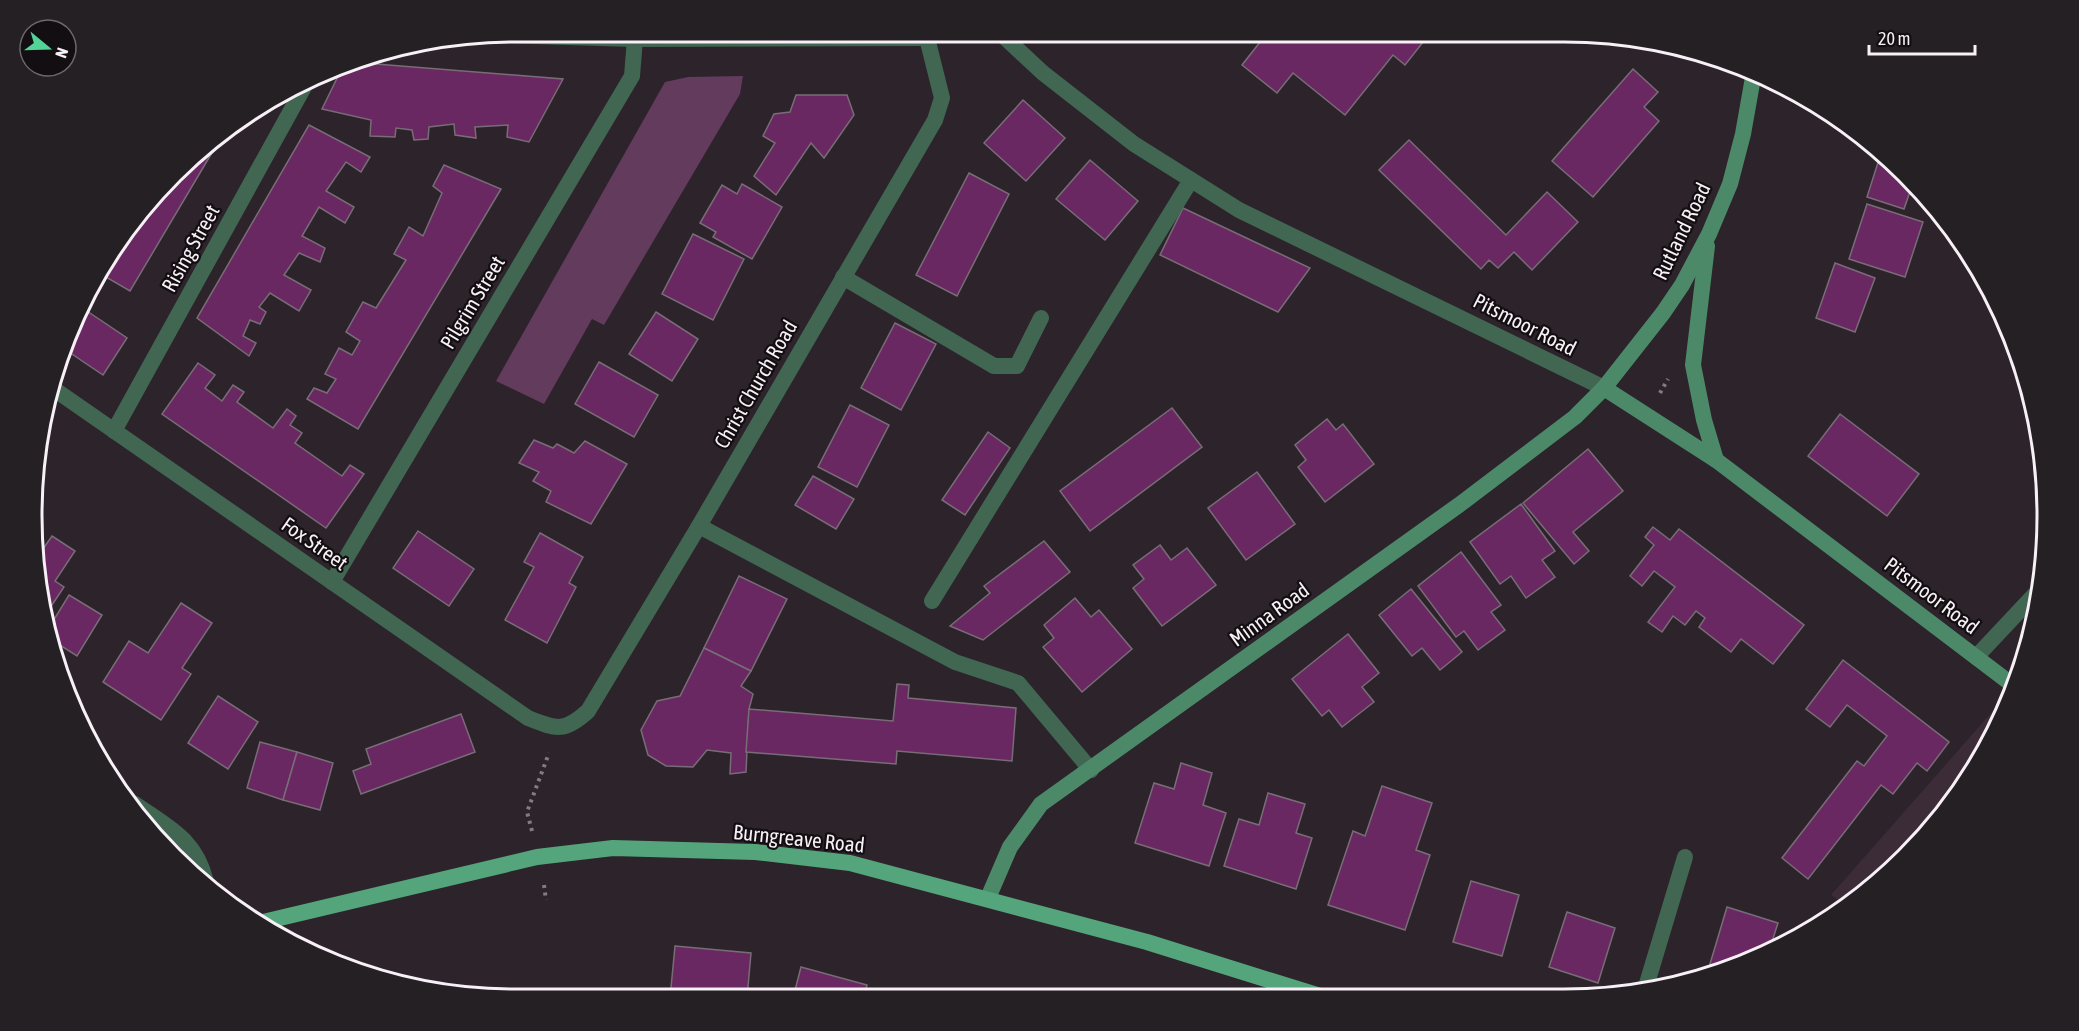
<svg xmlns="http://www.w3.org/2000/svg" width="2079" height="1031" font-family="'Asap Condensed',sans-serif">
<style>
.built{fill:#3b2c38}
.green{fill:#623b5d}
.building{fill:#692862;stroke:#786d76;stroke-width:1.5}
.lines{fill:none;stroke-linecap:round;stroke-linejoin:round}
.path{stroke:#837b82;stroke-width:4;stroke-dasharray:3 4.5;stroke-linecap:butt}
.service{stroke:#416651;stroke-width:16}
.minor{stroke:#416651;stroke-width:16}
.tertiary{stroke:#416651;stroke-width:16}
.secondary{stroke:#4c8969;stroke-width:16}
.primary{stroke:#54a57b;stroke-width:16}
.labels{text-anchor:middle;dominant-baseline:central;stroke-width:4.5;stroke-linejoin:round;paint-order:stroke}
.street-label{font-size:21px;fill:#f7f0f6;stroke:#120e11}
.rim{fill:none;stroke:#f7f0f6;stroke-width:3}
</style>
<rect width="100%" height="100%" fill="#2c232b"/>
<polygon class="built" points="2014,687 1998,729 1928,834 1858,900 1847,906 1831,895"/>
<polygon class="green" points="743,76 740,94 604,325 592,319 544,404 496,381 665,82 688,77"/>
<g class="building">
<polygon points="1268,32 1431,32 1405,65 1393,55 1345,115 1293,73 1277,93 1242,65"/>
<polygon points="351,62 563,79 529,142 507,137 508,125 475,127 476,138 455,135 454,124 429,127 428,139 414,140 412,130 396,128 395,137 370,136 371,120 322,109 343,66"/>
<polygon points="1633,69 1658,92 1644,107 1659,121 1593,197 1552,161"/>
<polygon points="796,95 847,95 854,115 824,158 811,143 776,195 754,176 775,143 763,136 774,114 790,112"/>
<polygon points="1023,100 1065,138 1026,181 984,143"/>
<polygon points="309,125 370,157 361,172 346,162 326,191 354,207 345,223 319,207 302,236 325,248 320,262 299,253 284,275 311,290 299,311 270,293 259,307 266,312 260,324 250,320 243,336 256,343 249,356 197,318"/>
<polygon points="226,129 130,291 99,273 113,247"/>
<polygon points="1409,140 1506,235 1547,192 1578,222 1532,270 1514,252 1498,268 1489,260 1481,269 1379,170"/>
<polygon points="1881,153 1913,183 1904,209 1867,197"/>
<polygon points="1090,160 1138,201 1105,240 1056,199"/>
<polygon points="444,165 501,189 358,429 307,399 314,388 327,393 336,379 325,374 339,348 352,355 360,341 346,332 363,302 376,308 406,260 394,254 409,227 423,236 442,193 433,186"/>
<polygon points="969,173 1009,194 957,296 916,275"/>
<polygon points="742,184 782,207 752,259 713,237 716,232 700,223 722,185 737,194"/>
<polygon points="1867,204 1923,222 1905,277 1849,259"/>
<polygon points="1183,208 1310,268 1278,312 1160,255"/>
<polygon points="693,234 744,259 713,320 662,294"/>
<polygon points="1835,263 1875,278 1855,332 1816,318"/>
<polygon points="81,307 127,338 103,375 63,348 68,331"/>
<polygon points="656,312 698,339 672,381 629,354"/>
<polygon points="895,323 936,344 901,410 861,388"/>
<polygon points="599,362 658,395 634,437 575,404"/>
<polygon points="198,363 215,375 205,388 222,401 233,385 244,392 237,402 273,428 287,409 296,416 290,425 302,433 295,443 342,476 350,465 364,474 326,528 162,414"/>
<polygon points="850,405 889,425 857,487 818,467"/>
<polygon points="1172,408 1202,447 1090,531 1060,491"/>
<polygon points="1840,414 1919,474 1887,516 1808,456"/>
<polygon points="1327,419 1336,430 1343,424 1374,464 1325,502 1298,467 1306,460 1295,445"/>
<polygon points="988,432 1010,448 965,515 942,500"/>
<polygon points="534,440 553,448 557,444 574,453 585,441 627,464 591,524 546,502 551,491 533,481 539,472 519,463"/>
<polygon points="1588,449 1623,491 1573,532 1589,551 1574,564 1523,503"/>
<polygon points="1257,472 1295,524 1246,560 1208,508"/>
<polygon points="813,476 854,499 836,529 795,505"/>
<polygon points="1521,504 1555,551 1542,560 1555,577 1526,598 1511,576 1500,584 1470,542"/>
<polygon points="1653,527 1670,540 1679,529 1804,625 1773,664 1741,639 1731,652 1699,627 1705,618 1696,611 1685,625 1673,616 1662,632 1648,622 1675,587 1654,571 1642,586 1630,576 1654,545 1645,537"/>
<polygon points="418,531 474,569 449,606 393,568"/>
<polygon points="540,533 583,557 569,583 576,587 547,643 505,620 534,567 524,562"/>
<polygon points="52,536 75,551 55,581 64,587 46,614 36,578 36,559"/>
<polygon points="1044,541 1070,572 983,640 950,626 990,593 984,586"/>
<polygon points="1160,545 1171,560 1187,548 1216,585 1162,626 1133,588 1144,579 1133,565"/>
<polygon points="1461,552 1501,605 1491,612 1505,630 1478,650 1464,631 1456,637 1418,586"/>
<polygon points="739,576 787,599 751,671 704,648"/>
<polygon points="1411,589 1462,652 1440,670 1422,648 1412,656 1379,615"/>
<polygon points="69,595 102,615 77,656 55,642 50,626"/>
<polygon points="1075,598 1091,617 1099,610 1132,649 1082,692 1043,647 1054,638 1044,625"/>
<polygon points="181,603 212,623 182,668 191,674 161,720 103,682 129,641 148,653"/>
<polygon points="1348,634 1379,673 1362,687 1374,702 1342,727 1329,710 1322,716 1292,679"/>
<polygon points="704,648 751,671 741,686 753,694 749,709 746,772 730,774 731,753 707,750 693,767 666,766 648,755 641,730 657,701 680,696"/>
<polygon points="1843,660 1949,742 1927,771 1917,763 1893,794 1881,785 1808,879 1782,858 1857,761 1864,766 1887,736 1847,705 1830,727 1806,709"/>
<polygon points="897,684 909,685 908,698 1016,708 1012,761 897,751 896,764 746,752 749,709 893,721"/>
<polygon points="218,696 258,722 228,769 188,743"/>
<polygon points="461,714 475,752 361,794 353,771 371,764 366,749"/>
<polygon points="260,742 297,752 283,800 247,788"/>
<polygon points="297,752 333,763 320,810 283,800"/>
<polygon points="1181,763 1212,773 1203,805 1226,813 1209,866 1135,843 1154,783 1174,789"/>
<polygon points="1382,786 1432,803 1416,850 1430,855 1405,930 1328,905 1353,831 1365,836"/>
<polygon points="1268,793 1305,804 1296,833 1312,838 1296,889 1224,866 1239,819 1259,825"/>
<polygon points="1471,881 1519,895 1502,956 1453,942"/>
<polygon points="1727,907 1778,923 1769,951 1748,963 1707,974"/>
<polygon points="1567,912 1615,928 1598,983 1549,967"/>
<polygon points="675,946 751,953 747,998 670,998"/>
<polygon points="801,967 867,985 864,997 793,998"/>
<polygon points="424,982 427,989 410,986"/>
</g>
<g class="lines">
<g class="path">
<polyline points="1660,393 1668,379"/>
<polyline points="532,831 527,812 549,753"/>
<polyline points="544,885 546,900"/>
</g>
<g class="service">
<polyline points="843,277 994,366 1017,366 1041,318"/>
<polyline points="699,526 955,662 1018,683 1091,770"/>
<polyline points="932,601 1191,180"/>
</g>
<g class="minor">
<polyline points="495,35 635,39 927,38 936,32"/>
<path d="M51,387L528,718C556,729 564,733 588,711L699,526L935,120L942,98L927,38"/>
<polyline points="114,431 304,87"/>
<polyline points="332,582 632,76 635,39"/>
<polyline points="1976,657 2039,590"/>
<path d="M135,804C168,827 196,839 206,882"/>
<polyline points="1645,990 1685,857"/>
</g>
<polyline class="tertiary" points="999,32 1043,73 1134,144 1239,210 1604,388"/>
<g class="secondary">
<polyline points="1707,246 1693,365 1704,420 1716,460"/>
<polyline points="1604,388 1716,460 2014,686"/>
<polyline points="988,898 1010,847 1041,804 1459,505 1575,417 1604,388 1663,313 1682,285 1709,234 1730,184 1743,134 1754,72"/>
</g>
<polyline class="primary" points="263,922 537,857 613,848 755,852 850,863 1147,942 1320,996"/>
</g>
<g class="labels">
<g class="street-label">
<text transform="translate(1681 231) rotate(-64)">Rutland Road</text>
<text transform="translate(190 248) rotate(-61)">Rising Street</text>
<text transform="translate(472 302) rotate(-59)">Pilgrim Street</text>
<text transform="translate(1525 324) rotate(27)">Pitsmoor Road</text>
<text transform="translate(755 384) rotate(-60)">Christ Church Road</text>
<text transform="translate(315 543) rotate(35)">Fox Street</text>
<text transform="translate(1932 595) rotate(37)">Pitsmoor Road</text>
<text transform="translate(1269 614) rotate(-36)">Minna Road</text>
<text transform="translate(799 838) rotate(6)">Burngreave Road</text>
</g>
</g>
<path d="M0 0H2079V1031H0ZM515 42H1564A473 473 0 0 1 2037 515V516A473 473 0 0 1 1564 989H515A473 473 0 0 1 42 516V515A473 473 0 0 1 515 42Z" fill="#242023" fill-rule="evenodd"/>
<path class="rim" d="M515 42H1564A473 473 0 0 1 2037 515V516A473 473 0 0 1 1564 989H515A473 473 0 0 1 42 516V515A473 473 0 0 1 515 42Z"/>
<g transform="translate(48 48) rotate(109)"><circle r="28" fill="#120e11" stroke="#6e686d" stroke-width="1.5"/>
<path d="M0-4.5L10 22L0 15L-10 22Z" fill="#54d396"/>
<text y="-9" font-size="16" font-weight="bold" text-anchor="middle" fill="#f7f0f6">N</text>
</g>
<path d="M1869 45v9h106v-9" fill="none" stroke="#f7f0f6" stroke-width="3"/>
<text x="1878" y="45" font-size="18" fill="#f7f0f6" stroke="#120e11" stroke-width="4.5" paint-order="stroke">20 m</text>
</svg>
